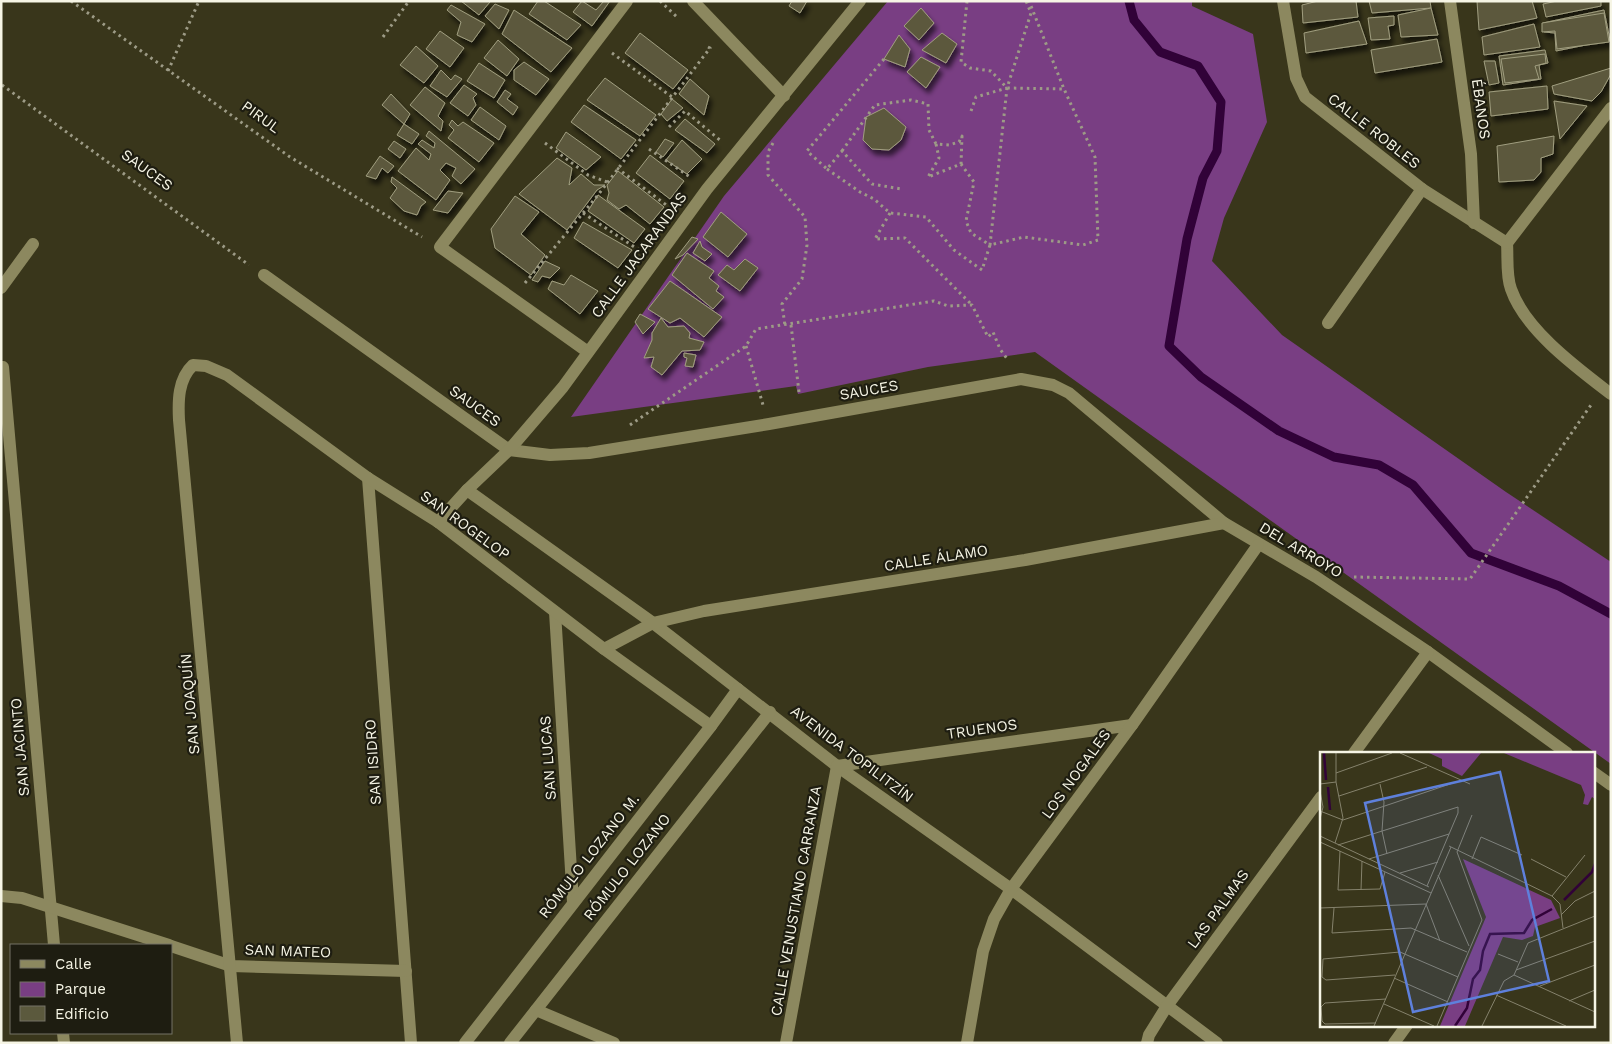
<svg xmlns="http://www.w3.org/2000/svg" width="1612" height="1044" font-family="'Work Sans',sans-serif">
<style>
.green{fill:#793e83}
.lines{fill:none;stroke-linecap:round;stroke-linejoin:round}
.stream{stroke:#310238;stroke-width:9}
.building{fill:#5b593d;stroke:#a19e80;filter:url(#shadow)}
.path{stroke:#9d9b86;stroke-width:3;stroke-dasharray:2.5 4;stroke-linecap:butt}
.minor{stroke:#8c885f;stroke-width:12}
.labels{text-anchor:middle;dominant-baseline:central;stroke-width:4.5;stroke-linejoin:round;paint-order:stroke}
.street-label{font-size:15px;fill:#f6f5e5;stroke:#1e1d11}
.inset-river{fill:none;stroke:#310238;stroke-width:2.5}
.inset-road{fill:none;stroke:#85826c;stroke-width:1}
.view{fill:#5e80dc;fill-opacity:0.15;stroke:#5e80dc;stroke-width:2.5}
.inset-edge{fill:none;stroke:#f6f5e5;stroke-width:2.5}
</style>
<defs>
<filter id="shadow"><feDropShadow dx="3" dy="5.5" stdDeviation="2.5" flood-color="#0009"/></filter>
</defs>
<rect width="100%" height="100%" fill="#39361b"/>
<polygon class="green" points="888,1 1192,1 1192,6 1253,34 1267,122 1224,218 1212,261 1282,335 1506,492 1611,562 1611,764 1035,352 928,367 798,394 796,386 571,417 724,196"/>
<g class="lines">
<polyline class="stream" points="1129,1 1134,20 1160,52 1198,66 1221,102 1217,151 1203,178 1187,239 1169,346 1201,377 1279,431 1334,457 1379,465 1413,485 1471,553 1559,586 1611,614"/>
</g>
<g class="building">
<polygon points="461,1 488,1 490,2 479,15"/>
<polygon points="538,1 544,1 581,25 567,40 529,14"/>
<polygon points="582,1 596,10 604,1 610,1 592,26 573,12"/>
<polygon points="792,1 807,1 800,13 789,6"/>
<polygon points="1318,1 1356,1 1358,17 1303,23 1302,5"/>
<polygon points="1369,1 1430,1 1431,8 1372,13"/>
<polygon points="1477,1 1532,1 1537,18 1479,30"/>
<polygon points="1557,1 1601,1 1601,6 1546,17 1543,4"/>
<polygon points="495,4 509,10 499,29 485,16"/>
<polygon points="451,5 485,24 472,42 457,35 461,22 447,10"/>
<polygon points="921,8 934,23 919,40 904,26"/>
<polygon points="1431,8 1438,35 1401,37 1398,15"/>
<polygon points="514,10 572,48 551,72 502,34"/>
<polygon points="1604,10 1610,40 1556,51 1555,33 1544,32 1543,23"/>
<polygon points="1604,13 1609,42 1557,49 1555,31 1542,32 1542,23"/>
<polygon points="1394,16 1394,25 1388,26 1390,39 1371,40 1368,18"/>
<polygon points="1359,21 1367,44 1306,53 1304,33"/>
<polygon points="1534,24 1540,47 1484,55 1482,37"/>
<polygon points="440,31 464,48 450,67 426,49"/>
<polygon points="640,33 688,70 673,89 625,53"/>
<polygon points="942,33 957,44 946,63 922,50"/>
<polygon points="899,35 910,49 905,67 884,59"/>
<polygon points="1437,39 1442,62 1375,73 1371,50"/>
<polygon points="498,40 519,59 507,76 484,58"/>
<polygon points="416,46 438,66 424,83 400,65"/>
<polygon points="1545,50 1548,63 1539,65 1541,79 1503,85 1499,56"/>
<polygon points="1545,54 1546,63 1535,66 1539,79 1505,83 1501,59"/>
<polygon points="921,57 940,67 926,88 907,72"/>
<polygon points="1484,61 1495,61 1499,83 1489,85"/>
<polygon points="524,62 549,79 536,95 514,80 514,70"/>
<polygon points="479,63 505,80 494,98 467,81"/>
<polygon points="1611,68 1611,74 1601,92 1592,101 1554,94 1552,86"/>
<polygon points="441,70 451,80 455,75 462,79 447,97 430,86"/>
<polygon points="605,78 656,115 640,136 587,100"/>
<polygon points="690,79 709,96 704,115 679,94"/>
<polygon points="464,85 477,94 473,98 476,105 468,116 450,103"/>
<polygon points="1547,86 1548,109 1491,116 1489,92"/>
<polygon points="425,87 445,103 438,116 443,121 441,131 410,105"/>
<polygon points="505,90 511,94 507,99 518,107 513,115 497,102"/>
<polygon points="391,94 410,114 404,124 382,105"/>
<polygon points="672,99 683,108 667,121 661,114"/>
<polygon points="1554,101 1587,106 1560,139"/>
<polygon points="584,105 636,140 621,159 571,122"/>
<polygon points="480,107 506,126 499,140 471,120"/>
<polygon points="884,108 906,127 901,140 889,150 872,149 863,140 866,117"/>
<polygon points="685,119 715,144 707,153 675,130"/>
<polygon points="452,120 458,126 463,122 494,143 479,162 448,138 454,130 449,125"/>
<polygon points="404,124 419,134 412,144 397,135"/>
<polygon points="429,131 475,169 461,184 452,176 456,168 446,163 440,170 450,180 436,200 398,171 416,148 429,160 431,154 418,144 422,140 434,148 435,143 426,136"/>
<polygon points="566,132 601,157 586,170 556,148"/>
<polygon points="1554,136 1553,154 1541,158 1541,172 1534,180 1499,182 1497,146"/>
<polygon points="665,139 674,143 663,157 656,152"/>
<polygon points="682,140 702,159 687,174 666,160"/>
<polygon points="394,141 406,149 400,158 388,149"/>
<polygon points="650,155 684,181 670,199 636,173"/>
<polygon points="380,156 394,166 388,173 382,168 376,179 366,176"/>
<polygon points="557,158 572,168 569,185 581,174 594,185 605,185 597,190 567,230 519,194"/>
<polygon points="618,171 664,207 650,224 626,205 619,209 607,200 609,193 607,185"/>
<polygon points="392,177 426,202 421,206 417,215 404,211 390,198 397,188 391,182"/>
<polygon points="448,191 463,193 448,213 433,210"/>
<polygon points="598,195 645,229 634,243 588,211"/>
<polygon points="515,196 539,212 521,234 545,255 531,275 495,248 491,229"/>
<polygon points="721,212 747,234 728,257 703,237"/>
<polygon points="583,222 632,250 618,268 574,238"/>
<polygon points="692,237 698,239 683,255 675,259"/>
<polygon points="700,241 702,247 712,254 705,261 693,253"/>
<polygon points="687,253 714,271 709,278 719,286 716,291 724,297 713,309 672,275"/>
<polygon points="745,259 758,268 740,291 718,275 727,265 734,270"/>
<polygon points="545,261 560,268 550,278 542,276 538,282 532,280"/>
<polygon points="571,275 598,291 580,314 548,289 552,281 564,285"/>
<polygon points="670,281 722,317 704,337 680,318 670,323 648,309"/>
<polygon points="640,314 655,322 643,334 635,322"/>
<polygon points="661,318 668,327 684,326 690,333 689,338 704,342 700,350 682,351 662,375 651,367 654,357 644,358 652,340 652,333"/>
<polygon points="684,353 696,355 693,367 685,366 687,358 684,357"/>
</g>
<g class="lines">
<g class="path">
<polyline points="71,1 290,157 422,237"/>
<polyline points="660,1 678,18"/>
<polyline points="967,1 961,62 970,68 991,71 1007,88 1064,89"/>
<polyline points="383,37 409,1"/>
<polyline points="612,53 672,97"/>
<polyline points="884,59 807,151 827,169 842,151 872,184 901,189"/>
<polyline points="168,71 199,1"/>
<polyline points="2,85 249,265"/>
<polyline points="971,111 976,97 1007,88"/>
<polyline points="669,127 685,111 721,141"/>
<polyline points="545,143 588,175 607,182"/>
<polyline points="773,143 768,152 768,175 805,217 807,245 802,279 782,304 785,326"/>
<polyline points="936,144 939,158 928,177 961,164 974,182 966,221 971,233 990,245 1007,88 1031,13 1026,1"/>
<polyline points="649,149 690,177"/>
<polyline points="842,151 875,105 911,100 928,104 929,130 936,144 949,145 959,142 962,136 961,164"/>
<polyline points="617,168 669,207"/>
<polyline points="827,169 860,192 874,199 890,213 926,217 954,250 982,270 990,245 1024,237 1083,245 1098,240 1095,157 1064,89 1029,1"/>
<polyline points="583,213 639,250"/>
<polyline points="890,213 875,239 905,238 972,305"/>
<polyline points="525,283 598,195 710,48 708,47"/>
<polyline points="791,325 799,392"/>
<polyline points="746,346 763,405"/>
<polyline points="630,425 746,346 756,329 934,301 948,306 972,305 988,337 993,332 1000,349 1008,360"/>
<polyline points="1354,577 1470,579 1591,405"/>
</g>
<g class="minor">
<polyline points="693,1 784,96"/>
<polyline points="1283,1 1296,78 1305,97 1422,189 1507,243"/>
<polyline points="1450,1 1471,154 1474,223"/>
<path d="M1507,243C1508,258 1506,276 1511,289C1525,330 1577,368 1611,394"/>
<polyline points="1507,243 1611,108"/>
<polyline points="264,275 509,450 550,455 589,453 769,424 1021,379 1053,385 1069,393 1224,523 1316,577 1428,652 1567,753"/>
<polyline points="1,288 33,244"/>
<polyline points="1328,323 1422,189"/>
<polyline points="588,352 440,247 627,1"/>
<polyline points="3,367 54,945"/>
<polyline points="368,478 411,1043"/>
<polyline points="467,490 653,623 837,766 1011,889 1217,1043"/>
<polyline points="438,522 467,490 509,450 563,387 707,189 860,1"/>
<polyline points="555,612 573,902"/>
<polyline points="604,649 653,623 704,611 1025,560 1224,523"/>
<polyline points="1354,753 1428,652"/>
<polyline points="1593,772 1611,785"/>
<polyline points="1,896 22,898 169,945"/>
<polyline points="171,946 231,966 406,971"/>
<polyline points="536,1010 614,1043"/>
<polyline points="63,1033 64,1043"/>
<path d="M237,1043L179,420C178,401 178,379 193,365L206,366L227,375L368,478L438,522L604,649L711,726"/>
<polyline points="465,1043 711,726 738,689"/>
<polyline points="510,1043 770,712"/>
<polyline points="786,1043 837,766 1132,725"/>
<polyline points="967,1043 983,951 994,919 1011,889 1132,725 1258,545"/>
<polyline points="1147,1043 1149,1035 1167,1006 1321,797"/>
<polyline points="1394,1043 1407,1025"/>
</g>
</g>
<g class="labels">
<g class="street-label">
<text transform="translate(1481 109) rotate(82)">ÉBANOS</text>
<text transform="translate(261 117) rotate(36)">PIRUL</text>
<text transform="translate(1374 131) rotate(38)">CALLE ROBLES</text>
<text transform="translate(147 170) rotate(36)">SAUCES</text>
<text transform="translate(639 255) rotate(-54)">CALLE JACARANDAS</text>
<text transform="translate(869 390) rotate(-10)">SAUCES</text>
<text transform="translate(475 406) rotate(36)">SAUCES</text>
<text transform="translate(465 525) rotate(36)">SAN ROGELOP</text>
<text transform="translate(1301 550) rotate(31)">DEL ARROYO</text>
<text transform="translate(936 558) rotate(-9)">CALLE ÁLAMO</text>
<text transform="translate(190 704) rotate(-95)">SAN JOAQUÍN</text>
<text transform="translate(982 729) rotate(-8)">TRUENOS</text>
<text transform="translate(20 747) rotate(-95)">SAN JACINTO</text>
<text transform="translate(852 754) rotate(37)">AVENIDA TOPILITZÍN</text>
<text transform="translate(548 758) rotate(-94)">SAN LUCAS</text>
<text transform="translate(373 762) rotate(-94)">SAN ISIDRO</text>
<text transform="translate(1076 774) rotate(-54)">LOS NOGALES</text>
<text transform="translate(589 856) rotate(-52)">RÓMULO LOZANO M.</text>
<text transform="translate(627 867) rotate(-52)">RÓMULO LOZANO</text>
<text transform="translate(796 901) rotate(-80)">CALLE VENUSTIANO CARRANZA</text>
<text transform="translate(1218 909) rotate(-54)">LAS PALMAS</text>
<text transform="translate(288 951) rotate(2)">SAN MATEO</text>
</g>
</g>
<g transform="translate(1320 752)">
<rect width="275" height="275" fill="#39361b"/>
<path d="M109,1H161L142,24L122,14V7ZM184,1H275V47L272,45L268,53L263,52L265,43L261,33ZM143,107L231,148L240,166L215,175L213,184L202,188L183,185L145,274H120L166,165Z" fill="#793e83"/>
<path class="inset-river" d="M4,1L6,28M8,35L10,58M244,148L272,120L275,112M135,274L147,256L153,227L160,218L163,199L170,182L204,181L212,168L232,157"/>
<path class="inset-road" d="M80,1L150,32M16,21L72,1M0,32L16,30M60,32L64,50L62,79L67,102M0,39L3,55L0,67M19,44L107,15M0,59L23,68L133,31M0,84L109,135M0,90L111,141M15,91L23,66L16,30V1M18,93L138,55V61L107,134M129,94L232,144L240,152L243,176M20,99L18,138L60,137L65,120M49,107L129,82M152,107L161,85L202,103M211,107L246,125M80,121L118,110M118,123L149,194M41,138L42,109M232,144L265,103M0,156L106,152L120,189M14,156L12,181L91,176L147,200M241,163L255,149L275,139M178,202L198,210M196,218L275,189M75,223L6,228L2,225L3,207L80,200L138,225M194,223L208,191L275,164M194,223L275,260M74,226L128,250M220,234L275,213M176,243L246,274M249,249L275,238M64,252L114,274M56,271L5,272L2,269L1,255L5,251L66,247M54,274L131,95M117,274L162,168L137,100L152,63M162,274L184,229L194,223"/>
<path class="view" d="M180,20L229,229L93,260L45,51Z"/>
<rect width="275" height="275" class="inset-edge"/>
</g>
<rect width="1612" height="1044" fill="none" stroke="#f6f5e5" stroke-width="5"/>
<rect x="10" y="944" width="162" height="90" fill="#1e1d11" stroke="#747366"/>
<rect x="20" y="960" width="25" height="8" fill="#8c885f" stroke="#747366"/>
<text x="55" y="969" font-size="15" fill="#f6f5e5">Calle</text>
<rect x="20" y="982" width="25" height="15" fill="#793e83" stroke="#747366"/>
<text x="55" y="994" font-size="15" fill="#f6f5e5">Parque</text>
<rect x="20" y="1006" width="25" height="15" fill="#5b593d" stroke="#747366"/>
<text x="55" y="1019" font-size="15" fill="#f6f5e5">Edificio</text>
</svg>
